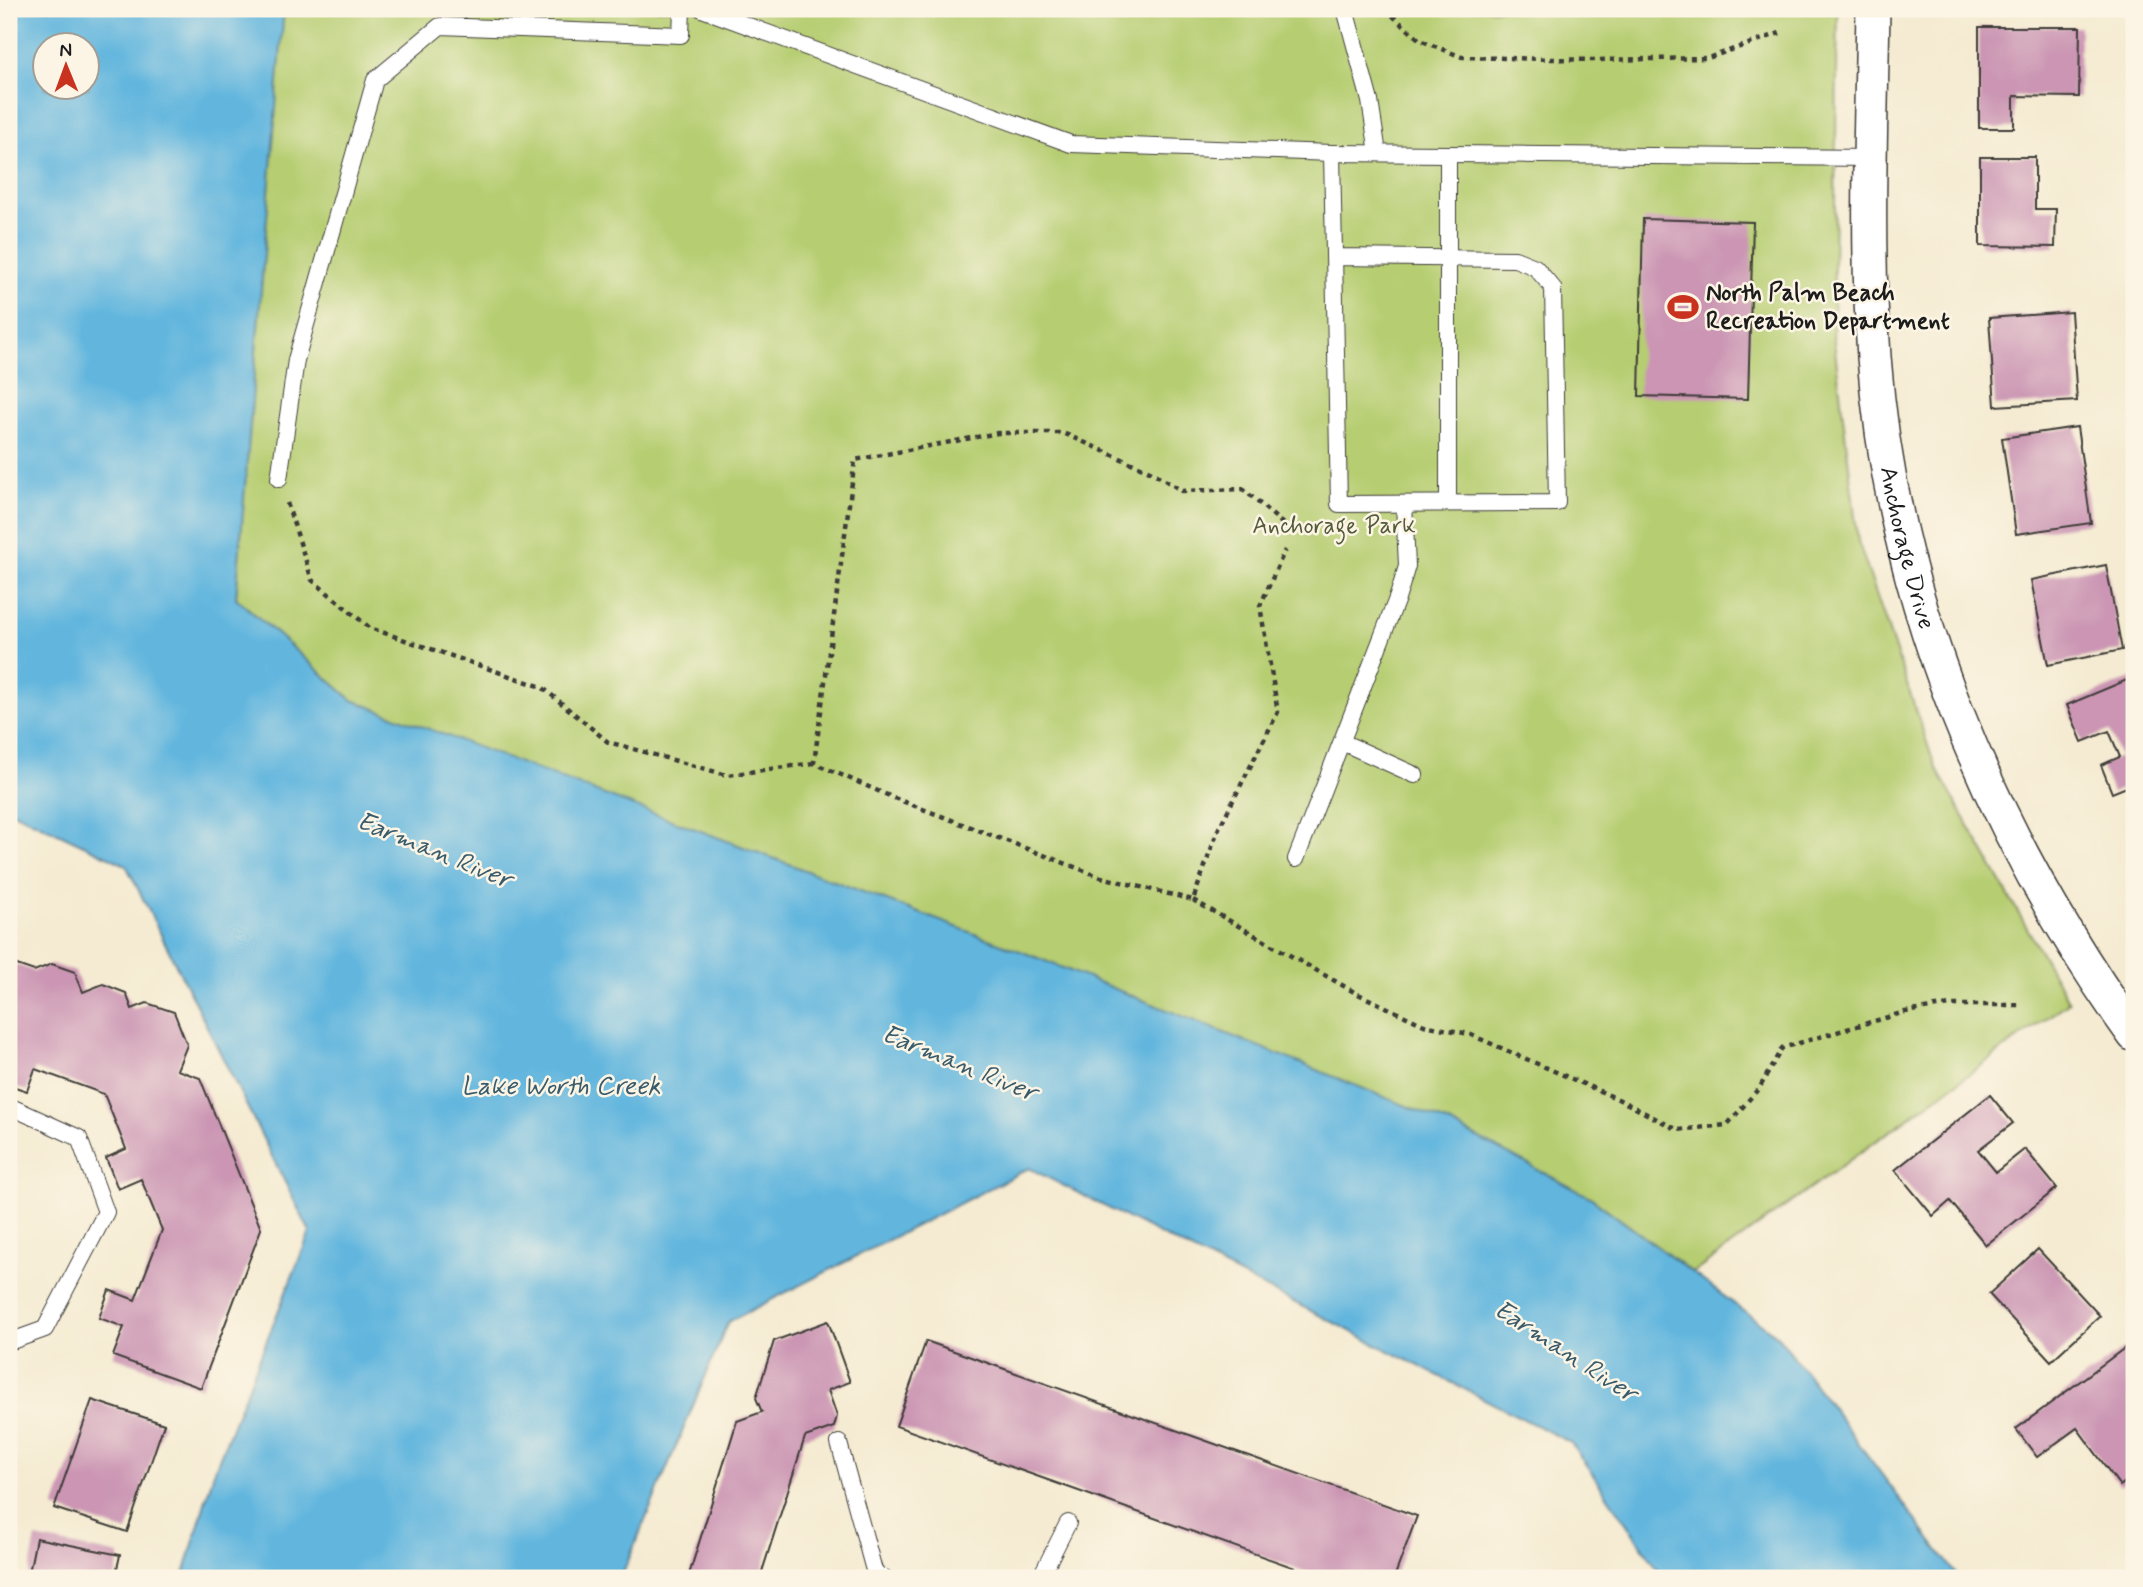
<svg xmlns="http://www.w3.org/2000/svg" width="2143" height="1587" font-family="Mynerve,sans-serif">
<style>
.green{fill:#b6cd71;stroke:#697446;stroke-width:2}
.water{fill:#62b6de;stroke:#3f697d;stroke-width:2;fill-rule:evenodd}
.building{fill:#cb95b3}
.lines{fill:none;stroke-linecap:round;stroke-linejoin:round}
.lane-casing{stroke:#3d3b37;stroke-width:18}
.street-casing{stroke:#3d3b37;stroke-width:36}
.path{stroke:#3d3b37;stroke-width:4.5;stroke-dasharray:5 5;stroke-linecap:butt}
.lane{stroke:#fff;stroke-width:16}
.street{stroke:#fff;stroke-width:33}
.labels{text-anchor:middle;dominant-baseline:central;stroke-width:5;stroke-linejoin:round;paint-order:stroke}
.poi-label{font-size:24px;font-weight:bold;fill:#1c1c1c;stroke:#fcf5e5;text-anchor:start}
.park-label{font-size:24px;fill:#525a3a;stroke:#fcf5e5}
.street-label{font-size:24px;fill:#1c1c1c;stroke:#fcf5e5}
.water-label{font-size:26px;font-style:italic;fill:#385a6a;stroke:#fcf5e5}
</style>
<rect width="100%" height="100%" fill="#fcf5e5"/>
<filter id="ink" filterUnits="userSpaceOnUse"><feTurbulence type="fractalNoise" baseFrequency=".0143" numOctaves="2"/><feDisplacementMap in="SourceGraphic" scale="14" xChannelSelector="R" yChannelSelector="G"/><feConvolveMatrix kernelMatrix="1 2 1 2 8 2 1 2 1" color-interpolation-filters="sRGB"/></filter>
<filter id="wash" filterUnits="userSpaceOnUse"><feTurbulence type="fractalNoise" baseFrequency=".00686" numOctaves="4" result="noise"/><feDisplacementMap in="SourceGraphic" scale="28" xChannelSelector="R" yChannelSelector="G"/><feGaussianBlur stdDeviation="1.57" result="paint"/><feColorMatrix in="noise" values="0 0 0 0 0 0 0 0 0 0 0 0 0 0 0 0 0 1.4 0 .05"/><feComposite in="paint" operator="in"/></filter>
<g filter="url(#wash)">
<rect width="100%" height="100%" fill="#f5ebd2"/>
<polygon class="green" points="280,9 1838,9 1833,333 1858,541 1935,766 2069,1002 1693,1273 1590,1197 352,700 236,598"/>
<path class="water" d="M9,9H284L236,598L352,700L1023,952L1449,1123L1590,1197L1779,1337L1959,1578H1664L1571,1443L1029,1168L728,1322L621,1578H183L214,1472L310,1232L126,865L9,810ZM46,46H88V88H46Z"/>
<g id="blocks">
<g class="building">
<polygon points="1979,27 2080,27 2079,97 2014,96 2014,128 1979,128"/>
<polygon points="1980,157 2035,157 2035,209 2056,209 2055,247 1980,246"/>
<polygon points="1643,219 1753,222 1748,399 1639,396"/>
<polygon points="2071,312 2077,401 1995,406 1989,318"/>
<polygon points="2077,427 2091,523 2016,534 2002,438"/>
<polygon points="2106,565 2122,650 2048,665 2031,580"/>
<polygon points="2134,677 2134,784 2112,793 2101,765 2120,757 2109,731 2082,742 2067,705"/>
<polygon points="14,964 34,971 52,964 75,972 83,992 103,984 126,993 132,1009 147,1003 174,1012 187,1045 177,1070 200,1078 261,1229 201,1388 113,1356 124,1327 99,1318 109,1290 135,1300 162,1230 141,1179 118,1189 106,1158 126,1149 104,1094 35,1069 27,1091 9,1085 9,978"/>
<polygon points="1990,1095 2013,1123 1978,1150 1996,1172 2025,1149 2057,1188 1986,1245 1950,1201 1933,1216 1895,1170"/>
<polygon points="2038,1249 2100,1316 2051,1361 1989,1294"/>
<polygon points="828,1321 850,1382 828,1390 837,1416 834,1427 805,1437 760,1578 688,1578 737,1421 762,1412 756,1398 774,1341"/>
<polygon points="926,1341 1417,1516 1394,1578 1323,1578 896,1426"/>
<polygon points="2134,1341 2134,1475 2120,1486 2077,1428 2037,1457 2016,1429"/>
<polygon points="92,1400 164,1424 127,1532 54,1508"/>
<polygon points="36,1538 120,1555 115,1578 28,1578"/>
</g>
</g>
</g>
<g filter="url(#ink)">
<use href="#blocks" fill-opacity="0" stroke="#3d3b37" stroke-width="2"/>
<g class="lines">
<g class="lane-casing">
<g id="lane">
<polyline points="702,9 1071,144 1332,153"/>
<polyline points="1345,9 1370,101 1378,153"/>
<polyline points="1448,154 1448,503"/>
<polyline points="1335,257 1515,259 1535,267 1553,288 1557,503 1339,504 1332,153 1871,158"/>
<polyline points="279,479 296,360 375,80 440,26 681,35 682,9"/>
<polyline points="1342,742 1415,775"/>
<polyline points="1296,859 1398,596 1407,566 1404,504"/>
<polyline points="9,1106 79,1138 106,1212 45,1329 9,1342"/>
<polyline points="839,1443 875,1574 885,1578"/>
<polyline points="1040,1578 1068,1523"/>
</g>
</g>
<g class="street-casing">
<g id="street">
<path id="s1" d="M1873,9C1871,125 1866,241 1874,357C1892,602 1992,837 2134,1035"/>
</g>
</g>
<g class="path">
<polyline points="1385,9 1420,40 1462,57 1595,60 1708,58 1780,33"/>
<polyline points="287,503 312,580 370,628 542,687 608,742 727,775 814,763"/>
<polyline points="1283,524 1243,489 1182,491 1152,472 1063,433 998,433 855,460 814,763 894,798 1101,877 1193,900 1218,830 1278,712 1260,606 1285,550"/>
<polyline points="1193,900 1356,993 1424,1025 1469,1034 1618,1099 1678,1130 1727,1125 1760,1087 1782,1048 1905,1012 1950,1005 2022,1005"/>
</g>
<use href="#lane" class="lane"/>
<use href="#street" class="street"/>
</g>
</g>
<defs>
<g id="stadium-bare" transform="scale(2.415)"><path d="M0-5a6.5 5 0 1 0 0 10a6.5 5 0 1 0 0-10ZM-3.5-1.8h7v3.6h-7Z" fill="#c8321e" stroke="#fcf5e5" stroke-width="2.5" paint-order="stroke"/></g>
</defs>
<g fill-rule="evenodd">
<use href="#stadium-bare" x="1683" y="307"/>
</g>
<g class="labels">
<g class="poi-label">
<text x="1706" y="293">North Palm Beach<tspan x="1706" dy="28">Recreation Department</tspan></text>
</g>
<g class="park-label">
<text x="1334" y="526">Anchorage Park</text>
</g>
<g class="street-label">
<text stroke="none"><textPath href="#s1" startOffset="542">Anchorage Drive</textPath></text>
</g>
<g class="water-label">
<text transform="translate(434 851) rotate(22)">Earman River</text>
<text transform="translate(959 1064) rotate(22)">Earman River</text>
<text x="561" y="1087">Lake Worth Creek</text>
<text transform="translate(1565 1352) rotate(33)">Earman River</text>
</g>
</g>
<rect width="2143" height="1587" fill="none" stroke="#fcf5e5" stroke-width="35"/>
<g transform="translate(66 66) rotate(359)"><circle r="33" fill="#fcf5e5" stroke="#a29e95" stroke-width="2"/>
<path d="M0-5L12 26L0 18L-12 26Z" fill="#c8321e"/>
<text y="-10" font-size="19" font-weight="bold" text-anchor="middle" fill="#1c1c1c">N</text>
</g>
</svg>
